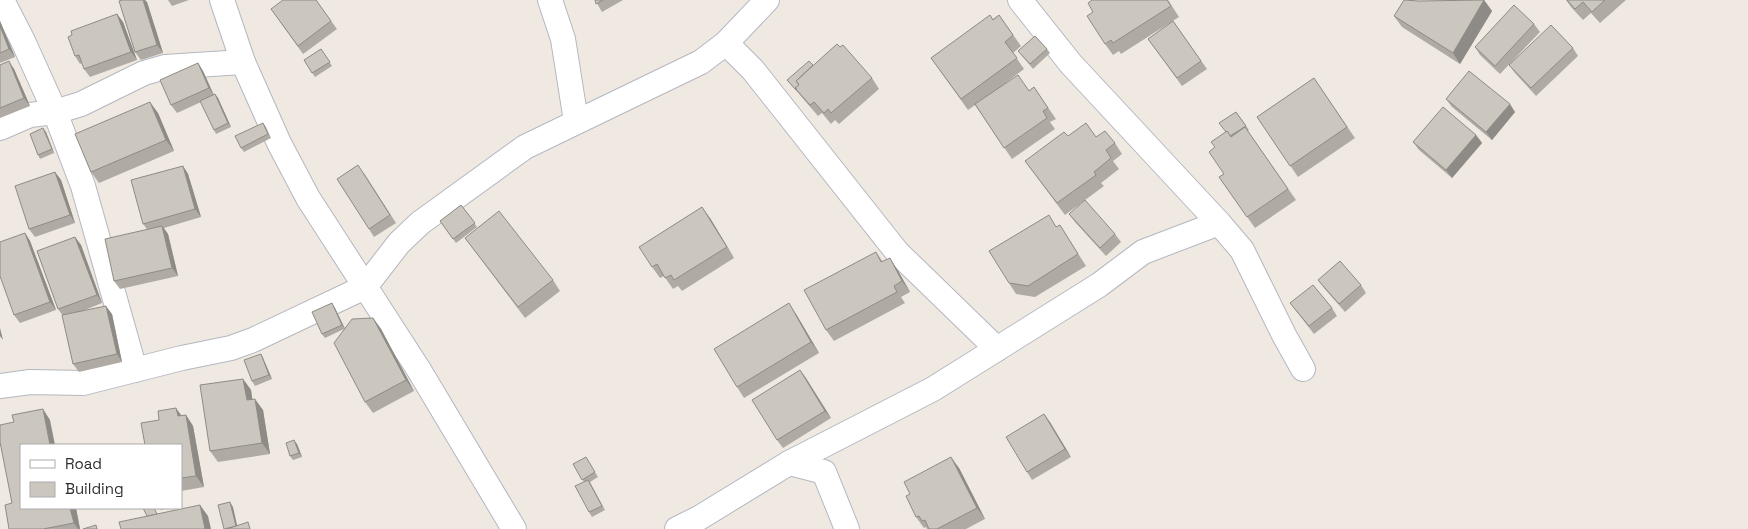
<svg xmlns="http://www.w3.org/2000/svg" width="1748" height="529" font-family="'Space Grotesk',sans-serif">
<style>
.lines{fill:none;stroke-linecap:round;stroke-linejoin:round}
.minor-casing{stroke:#b4b7c1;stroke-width:26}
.minor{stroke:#fff;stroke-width:24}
.wall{fill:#afaba4}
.shaded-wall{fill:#8e8b86}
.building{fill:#cbc7bf;stroke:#8e8b86}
</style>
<rect width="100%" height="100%" fill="#efe9e1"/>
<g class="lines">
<g class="minor-casing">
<g id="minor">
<polyline points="2,0 23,41 55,112 83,186 135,370"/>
<polyline points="222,0 243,62 279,143 308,198 419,370 514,529"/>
<polyline points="550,0 563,39 576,121"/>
<polyline points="1020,0 1071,64 1219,223 1242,250 1284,335 1303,369"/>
<polyline points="726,43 753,70 897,252 997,349"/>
<polyline points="0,128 30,115 55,112 81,104 144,73 165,67 243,62"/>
<polyline points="0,386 30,382 83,383 182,358 231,348 253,340 365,287 399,243 420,223 525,147 701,62 726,43 767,0"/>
<polyline points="789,463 933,389 1099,285 1143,252 1219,223"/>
<polyline points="677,529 699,518 789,463 824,472 847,529"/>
</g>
</g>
<use href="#minor" class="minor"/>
</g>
<g class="wall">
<polygon points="168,0 189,0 172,6"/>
<polygon points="316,0 337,29 303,54 271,9"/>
<polygon points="595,0 623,0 602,12"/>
<polygon points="1168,0 1179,17 1121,54 1119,51 1113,55 1105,44"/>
<polygon points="1484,0 1492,11 1460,64 1402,27 1394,16"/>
<polygon points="1566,0 1626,0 1600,23 1591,13 1583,20 1571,7"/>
<polygon points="147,2 163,53 141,60 135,52"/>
<polygon points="117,14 123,22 137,60 90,77 84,69 82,63 80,64 75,56 72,35"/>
<polygon points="999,15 1021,46 1013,53 1024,69 1003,85 1029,90 1034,87 1056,119 1050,122 1055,129 1012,159 975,105 968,110 931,58"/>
<polygon points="0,21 15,57 0,63"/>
<polygon points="1173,21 1207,69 1182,86 1148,39"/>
<polygon points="1534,24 1540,32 1500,74 1480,55 1475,47"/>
<polygon points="1573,48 1578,56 1536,96 1515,73 1509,65"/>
<polygon points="321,49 332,66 315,77 304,60"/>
<polygon points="1047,49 1050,53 1033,69 1018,51"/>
<polygon points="198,63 203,71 214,95 218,98 231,127 216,134 214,130 201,102 177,113 171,105"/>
<polygon points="0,65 14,69 30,106 0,118"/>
<polygon points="813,65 872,78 879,89 839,124 835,120 831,124 822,113 818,116 787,80"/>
<polygon points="1314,78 1355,138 1298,177 1257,117"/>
<polygon points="1446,99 1515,112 1492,140 1452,107"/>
<polygon points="1236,112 1249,130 1248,131 1296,200 1255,228 1219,177 1224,174 1215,147 1226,132"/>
<polygon points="158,113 174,151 99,183 91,172"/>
<polygon points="263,123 266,127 271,138 244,152 241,148"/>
<polygon points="46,132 54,153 40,159 38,155"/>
<polygon points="1476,135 1482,143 1452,178 1419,150 1413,142"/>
<polygon points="1068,136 1096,137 1115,143 1122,154 1113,161 1119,169 1101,183 1104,186 1065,215 1025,161"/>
<polygon points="183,166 188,174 201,217 164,228 168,234 178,276 120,289 114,281 147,229 143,224"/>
<polygon points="55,172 61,180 75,223 35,237 29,229"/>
<polygon points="364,173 396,223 374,237 369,229"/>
<polygon points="461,205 477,227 456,243 440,221"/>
<polygon points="1069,214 1115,234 1121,242 1106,256 1075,222"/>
<polygon points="710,218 734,258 682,291 678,286 673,289 664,276 660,278 652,267"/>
<polygon points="1060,225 1086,266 1035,297 1016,294 1009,283 1057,227"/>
<polygon points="25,233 30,241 56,310 20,323 14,315"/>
<polygon points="75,237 81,245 102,303 80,312 112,314 122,362 79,372 73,364 63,316 58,309"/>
<polygon points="465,238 553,280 560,291 525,318"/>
<polygon points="876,252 883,262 897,269 910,292 901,297 905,303 834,341 826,330"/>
<polygon points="1318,280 1361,285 1366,293 1345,312 1324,288"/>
<polygon points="1290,303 1332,308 1337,316 1314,334"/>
<polygon points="335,308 345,329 373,318 381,329 414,391 373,413 365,402 344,329 325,338 322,334"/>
<polygon points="796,314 819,353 744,398 737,387"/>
<polygon points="261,354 263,358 272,379 255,386 252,381"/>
<polygon points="800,370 831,418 783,448 777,440"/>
<polygon points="243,379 251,390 252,399 263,410 270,454 218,462 210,451"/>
<polygon points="1044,414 1071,457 1032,480 1027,472"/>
<polygon points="186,415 193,426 204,487 181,491 182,416"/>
<polygon points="50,420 21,508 76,508 80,529 9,529 12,503"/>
<polygon points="297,444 302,457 293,460 290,456"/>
<polygon points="588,461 598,477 590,482 605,510 592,517 589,512 584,482 573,464"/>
<polygon points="959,468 985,519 966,529 927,529 926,527 924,528 916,517"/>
<polygon points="159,508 167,508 161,510"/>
</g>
<g class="shaded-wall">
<polygon points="143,0 145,0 147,2 163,53 157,45"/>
<polygon points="1484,0 1492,11 1460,64 1453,53"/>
<polygon points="117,14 123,22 137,60 131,52"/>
<polygon points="0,21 15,57 9,49 0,26"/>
<polygon points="9,61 14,69 30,106 24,98"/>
<polygon points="198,63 203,71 214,96 209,88"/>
<polygon points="215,94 218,98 231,127 228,123"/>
<polygon points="150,102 158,113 174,151 166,140"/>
<polygon points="1510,104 1515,112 1492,140 1486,132"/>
<polygon points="43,128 46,132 54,153 52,149"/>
<polygon points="1476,135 1482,143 1452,178 1446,170"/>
<polygon points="183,166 188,174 201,217 195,209"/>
<polygon points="55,172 61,180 75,223 70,215"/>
<polygon points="702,207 710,218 734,258 727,247"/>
<polygon points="162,226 168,234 178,276 172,268"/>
<polygon points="25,233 30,241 56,310 50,302"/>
<polygon points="75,237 81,245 102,303 97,295"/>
<polygon points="890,258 897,269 910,292 902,281"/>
<polygon points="332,303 335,308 345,329 342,325"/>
<polygon points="789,303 796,314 819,353 811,342"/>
<polygon points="106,306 112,314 122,362 117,354"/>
<polygon points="373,318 381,329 414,391 406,380"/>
<polygon points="0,328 3,340 0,336"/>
<polygon points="261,354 263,358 272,379 269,375"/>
<polygon points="800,370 806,378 831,418 825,411"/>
<polygon points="243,379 251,390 254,411 247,400"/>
<polygon points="255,399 263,410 270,454 262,443"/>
<polygon points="176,408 184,419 178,416"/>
<polygon points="43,409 50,420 55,445 50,445"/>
<polygon points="1044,414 1050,422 1071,457 1065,449"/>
<polygon points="186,415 193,426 204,487 196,476"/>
<polygon points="294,440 297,444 302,457 299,453"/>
<polygon points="951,457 959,468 985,519 977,508"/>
<polygon points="230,502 233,507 238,529 236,527"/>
<polygon points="200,505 208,516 211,529 205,529"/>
<polygon points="70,508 76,508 80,529 78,529 74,523"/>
</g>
<g class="building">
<polygon points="122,0 143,0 157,45 135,52 119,1"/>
<polygon points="283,0 316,0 331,21 298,46 271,9"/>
<polygon points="595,0 603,0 596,4"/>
<polygon points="1092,0 1167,0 1171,6 1113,43 1111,40 1105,44 1087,16 1093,12 1088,3"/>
<polygon points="1404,0 1419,1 1484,0 1453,53 1394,16"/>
<polygon points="1567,0 1605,0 1592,12 1583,2 1575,9"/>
<polygon points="1514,5 1534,24 1495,66 1475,47"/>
<polygon points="117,14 131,52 84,69 79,55 75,56 68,37 72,35 71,31"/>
<polygon points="990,15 993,20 999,15 1013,35 1005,42 1017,58 961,99 931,58"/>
<polygon points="1173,21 1201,61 1177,78 1148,39"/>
<polygon points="1551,25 1573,48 1531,88 1509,65"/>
<polygon points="0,26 9,49 0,53"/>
<polygon points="1035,36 1047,49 1030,64 1018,51"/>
<polygon points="837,44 840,47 843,45 872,78 831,113 828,109 824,113 814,102 810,105 795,88 799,84 796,81"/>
<polygon points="321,49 330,62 312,73 304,60"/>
<polygon points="9,61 24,98 0,108 0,65"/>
<polygon points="809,61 813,65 796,81 799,85 795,88 797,89 796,90 787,80"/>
<polygon points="198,63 209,88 171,105 160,80"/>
<polygon points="1469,71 1510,104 1486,132 1446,99"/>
<polygon points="1018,75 1029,91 1034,87 1048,108 1043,111 1047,118 1004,148 975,104"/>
<polygon points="1314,78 1347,127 1290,166 1257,117"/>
<polygon points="215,94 228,123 214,130 200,101"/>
<polygon points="150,102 166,140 91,172 75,134"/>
<polygon points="1443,107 1476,135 1446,170 1413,142"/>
<polygon points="1236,112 1246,126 1230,136 1227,131 1226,132 1219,123"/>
<polygon points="263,123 268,134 241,148 235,136"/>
<polygon points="1086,123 1096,137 1105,131 1115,143 1106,150 1111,158 1094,172 1096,175 1057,203 1025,161 1064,132 1068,136"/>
<polygon points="1245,127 1288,189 1247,217 1219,177 1224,174 1209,152 1215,147 1211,142 1227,131 1231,137"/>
<polygon points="43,128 52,149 38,155 30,134"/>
<polygon points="358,165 390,215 369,229 337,179"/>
<polygon points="183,166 195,209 143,224 131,180"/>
<polygon points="55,172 70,215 29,229 15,186"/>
<polygon points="1085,200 1115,234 1100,248 1069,214"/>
<polygon points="461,205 475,223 453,239 440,221"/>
<polygon points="702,207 727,247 674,280 671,275 665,278 657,264 652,267 639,247"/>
<polygon points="499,211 553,280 518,307 465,238"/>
<polygon points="1049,215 1056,227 1060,225 1078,254 1028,286 1009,283 989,251"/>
<polygon points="162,226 172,268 114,281 105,239"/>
<polygon points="25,233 50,302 14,315 0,276 0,242"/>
<polygon points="75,237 97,295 58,309 37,251"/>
<polygon points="876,252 881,262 890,258 902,281 894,286 897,292 826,330 804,290"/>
<polygon points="1340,261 1361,285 1339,304 1318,280"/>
<polygon points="1313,285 1332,308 1309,326 1290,303"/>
<polygon points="332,303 342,325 322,334 312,312"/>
<polygon points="789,303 811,342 737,387 714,349"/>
<polygon points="106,306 117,354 73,364 62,315"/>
<polygon points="373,318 406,380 365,402 334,343 352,319"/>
<polygon points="261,354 269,375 252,381 244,360"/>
<polygon points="800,370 825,411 777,440 752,400"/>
<polygon points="243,379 247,400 255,399 262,443 210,451 200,385"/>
<polygon points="176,408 178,416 186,415 196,476 181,478 181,445 145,445 141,423 159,420 158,411"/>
<polygon points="43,409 50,445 21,445 21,508 70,508 74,523 43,529 9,529 5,505 12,503 0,442 0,425 14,422 12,415"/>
<polygon points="1044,414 1065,449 1027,472 1006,437"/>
<polygon points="294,440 299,453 290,456 286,443"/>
<polygon points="586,457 595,472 582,480 573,464"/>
<polygon points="951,457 977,508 937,529 929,529 925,520 922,521 919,516 916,517 906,496 910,494 904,482"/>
<polygon points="588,480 602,506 589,512 575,486"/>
<polygon points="230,502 236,526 224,529 218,505"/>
<polygon points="200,505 205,529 121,529 119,522"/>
<polygon points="143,508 154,508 157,514 147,516"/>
<polygon points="248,522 250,529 227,529"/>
<polygon points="96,525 97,529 83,529"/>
</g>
<rect x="20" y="444" width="162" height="65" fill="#ffffff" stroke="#ababab"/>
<rect x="30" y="460" width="25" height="8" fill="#ffffff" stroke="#ababab"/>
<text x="65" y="469" font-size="15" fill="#2e2e2e">Road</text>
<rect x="30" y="482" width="25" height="15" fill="#cbc7bf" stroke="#ababab"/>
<text x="65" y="494" font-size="15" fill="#2e2e2e">Building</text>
</svg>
